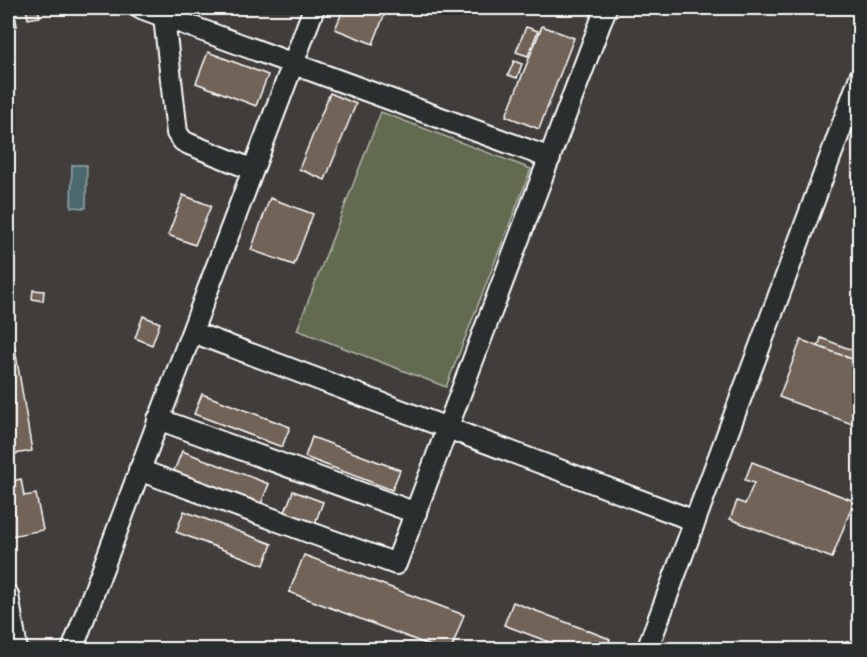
<svg xmlns="http://www.w3.org/2000/svg" width="867" height="657" font-family="'Gochi Hand',sans-serif">
<style>
.built{fill:#403e3b}
.green{fill:#626a50;stroke:#b0b4a8;stroke-width:1.5}
.water{fill:#4c696e;stroke:#94a5a8;stroke-width:1.5}
.building{fill:#726458;stroke:#fff;stroke-width:1.5}
.lines{fill:none;stroke-linecap:round;stroke-linejoin:round}
.minor-casing{stroke:#fff;stroke-width:24}
.minor{stroke:#2a2d2e;stroke-width:20}
</style>
<rect width="100%" height="100%" fill="#2a2d2e"/>
<filter id="ink" filterUnits="userSpaceOnUse"><feTurbulence type="fractalNoise" baseFrequency=".0167" numOctaves="2"/><feDisplacementMap in="SourceGraphic" scale="12" xChannelSelector="R" yChannelSelector="G"/><feConvolveMatrix kernelMatrix="1 2 1 2 8 2 1 2 1" color-interpolation-filters="sRGB"/></filter>
<g filter="url(#ink)">
<rect class="built" x="8" y="8" width="851" height="641"/>
<polygon class="green" points="381,112 531,169 446,387 297,330"/>
<polygon class="water" points="72,165 87,165 86,208 71,207"/>
<g class="building">
<polygon points="8,8 14,8 17,26 8,28"/>
<polygon points="26,8 38,8 40,17 28,19"/>
<polygon points="344,8 387,8 373,44 335,29"/>
<polygon points="542,26 574,38 539,129 506,116"/>
<polygon points="526,27 538,31 528,56 516,52"/>
<polygon points="208,52 268,75 256,106 196,83"/>
<polygon points="514,61 522,64 517,78 508,75"/>
<polygon points="330,93 356,104 325,180 299,169"/>
<polygon points="183,195 211,206 195,245 168,235"/>
<polygon points="270,198 313,214 294,265 251,250"/>
<polygon points="33,290 44,291 43,301 32,299"/>
<polygon points="143,316 160,323 152,345 135,338"/>
<polygon points="821,338 860,353 860,362 818,347"/>
<polygon points="801,340 860,362 860,427 779,397"/>
<polygon points="15,348 32,451 8,455 8,349"/>
<polygon points="202,394 290,427 282,447 194,414"/>
<polygon points="312,437 400,470 392,490 305,457"/>
<polygon points="182,451 269,484 261,504 174,471"/>
<polygon points="752,462 854,501 832,558 730,519 737,501 745,504 754,483 745,480"/>
<polygon points="21,479 24,496 36,494 43,530 11,536 8,521 8,482"/>
<polygon points="293,491 323,502 313,529 283,517"/>
<polygon points="184,511 272,544 264,565 176,532"/>
<polygon points="304,555 464,615 451,650 442,650 289,592"/>
<polygon points="513,602 610,639 606,650 570,650 504,625"/>
</g>
<g class="lines">
<g class="minor-casing">
<g id="minor">
<polyline points="141,8 550,158"/>
<polyline points="163,8 177,133 183,141 189,144 251,169"/>
<polyline points="203,336 695,521"/>
<polyline points="158,419 416,513"/>
<polyline points="139,470 396,564 606,8"/>
<polyline points="8,595 17,650"/>
<polyline points="72,650 314,8"/>
<polyline points="647,650 860,77"/>
</g>
</g>
<use href="#minor" class="minor"/>
</g>
</g>
<rect width="867" height="657" fill="none" stroke="#2a2d2e" stroke-width="30"/>
<rect x="15" y="15" width="837" height="627" fill="none" stroke="#fff" stroke-width="2" filter="url(#ink)"/>
</svg>
